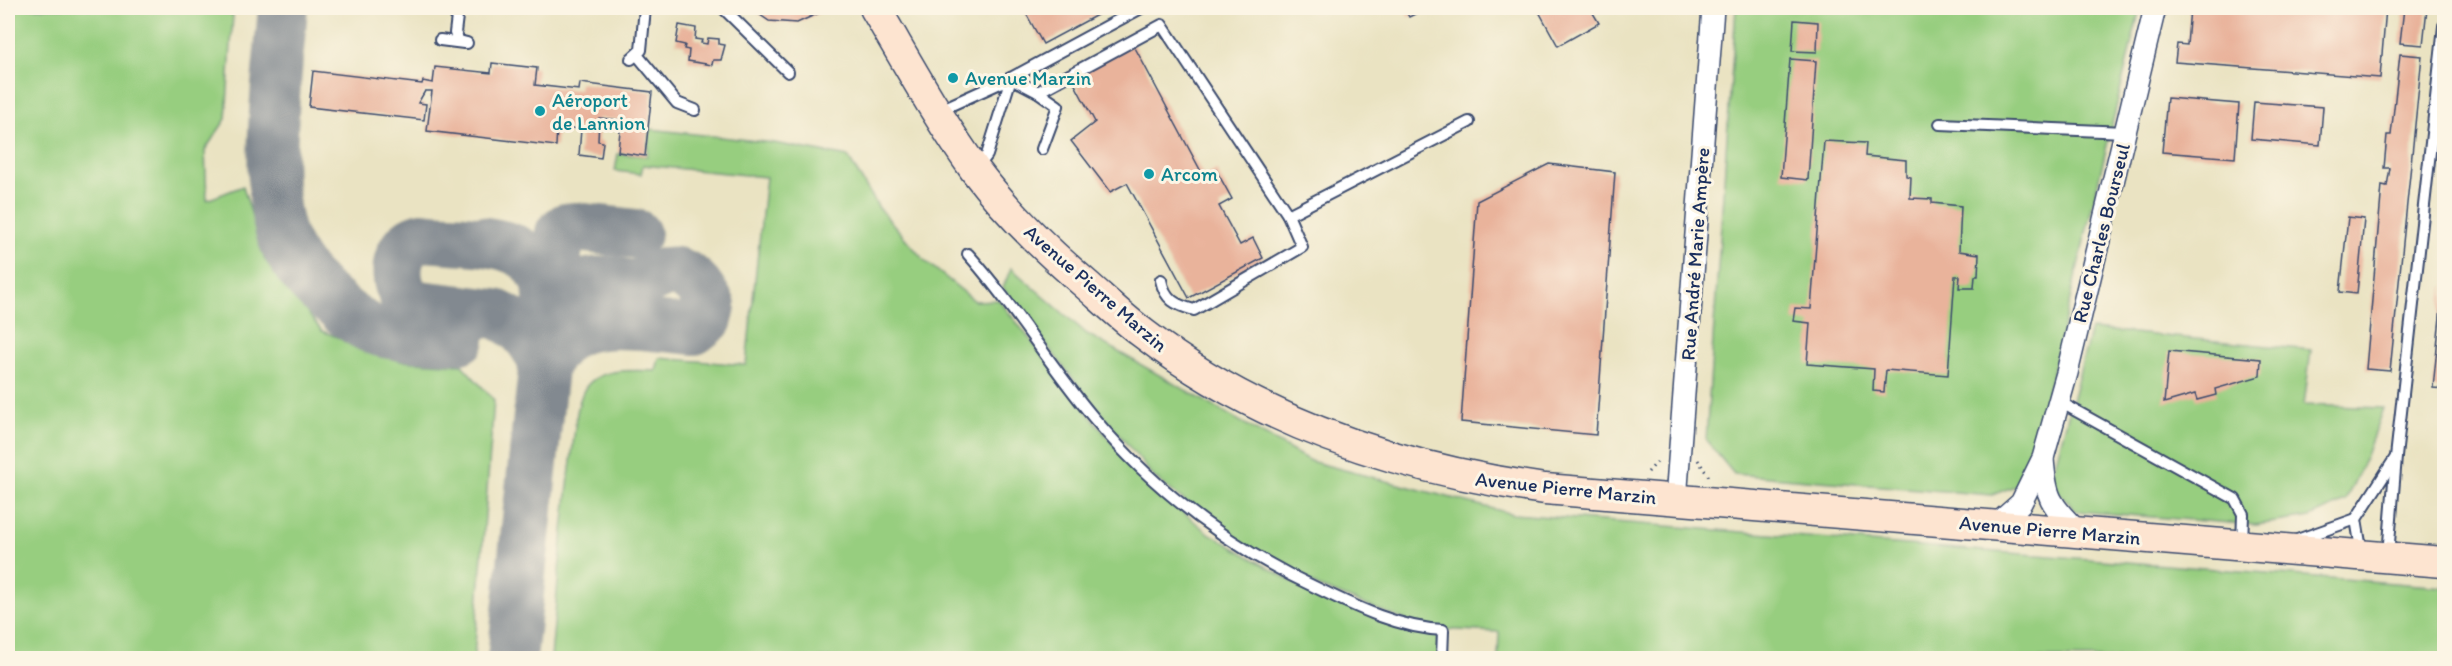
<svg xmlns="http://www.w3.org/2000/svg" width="2452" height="666" font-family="Itim,sans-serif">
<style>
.green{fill:#97ce7f;stroke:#597e6e;stroke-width:1.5}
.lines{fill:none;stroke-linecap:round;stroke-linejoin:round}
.taxiway{stroke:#828990;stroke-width:50}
.building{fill:#e9b39b}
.lane-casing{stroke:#3a4a6d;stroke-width:14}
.street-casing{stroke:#3a4a6d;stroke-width:24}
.secondary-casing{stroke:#3a4a6d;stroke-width:33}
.path{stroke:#3a4a6d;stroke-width:3;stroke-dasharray:1.5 4.5;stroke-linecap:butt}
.lane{stroke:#fff;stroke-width:10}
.street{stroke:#fff;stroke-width:21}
.secondary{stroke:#fde4d0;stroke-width:30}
.culture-dot{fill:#0f9aa8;stroke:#fcf5e5;stroke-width:2}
.labels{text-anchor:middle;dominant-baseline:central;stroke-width:6;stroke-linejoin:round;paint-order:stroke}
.culture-label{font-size:20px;fill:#0d838f;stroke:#fcf5e5;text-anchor:start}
.street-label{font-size:20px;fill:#1b2f5e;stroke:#fcf5e5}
</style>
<rect width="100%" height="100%" fill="#fcf5e5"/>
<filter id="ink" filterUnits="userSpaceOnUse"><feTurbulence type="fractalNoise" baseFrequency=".0167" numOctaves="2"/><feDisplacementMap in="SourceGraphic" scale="12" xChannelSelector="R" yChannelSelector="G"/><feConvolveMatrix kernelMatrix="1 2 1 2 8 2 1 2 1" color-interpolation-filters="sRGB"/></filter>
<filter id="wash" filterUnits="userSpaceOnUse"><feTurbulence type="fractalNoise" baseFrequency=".008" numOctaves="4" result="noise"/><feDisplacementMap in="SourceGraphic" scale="24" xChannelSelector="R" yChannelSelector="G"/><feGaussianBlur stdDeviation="1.35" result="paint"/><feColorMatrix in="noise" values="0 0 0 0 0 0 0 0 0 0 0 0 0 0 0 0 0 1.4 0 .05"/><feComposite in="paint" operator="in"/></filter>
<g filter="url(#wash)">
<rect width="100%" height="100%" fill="#eae3c2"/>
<g class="green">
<polygon points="8,8 201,8 233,15 226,119 205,150 207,200 243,186 265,260 322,331 400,361 462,365 494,400 474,658 8,658"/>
<polygon points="1736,8 2140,8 2026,482 1992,495 1734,474 1706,440"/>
<path d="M650,129L774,143L848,157L879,208L924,260L975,301L999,300L1135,472L1207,532L1308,591L1388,622L1439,636L1438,658H551C557,590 563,521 572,453C575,433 575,408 584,390C597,367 634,370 656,371L659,358L746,365L766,177L643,165L641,174L615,171L618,154L647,156Z"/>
<polygon points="1011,268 1087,334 1310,461 1513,514 2444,587 2444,658 1498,658 1499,632 1439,629 1410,622 1317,586 1231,537 1154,477 1065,369 1003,288"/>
<polygon points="2091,329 2311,350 2304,405 2383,408 2363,464 2345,501 2310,517 2256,525 2076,511 2056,489 2052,476"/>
</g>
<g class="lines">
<g class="taxiway">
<path d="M283,8C278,66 263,180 281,234C291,261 308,281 329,299C343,311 357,323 374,330C396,339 436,337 460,339"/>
<polyline points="550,305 560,233 566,228 576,227 636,234"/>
<path d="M543,364C551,354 558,343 568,336C597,315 660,328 694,330L708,319L711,306C702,291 696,279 680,273C664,267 650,282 636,284C627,286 617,281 608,281C582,280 563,293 549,313"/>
<path d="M512,658L549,313C551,233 482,243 423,237C393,242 390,286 411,304L496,314C520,324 534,340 543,364"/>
</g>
</g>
<g id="blocks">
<g class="building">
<polygon points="750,8 817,8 819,13 797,23 769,21"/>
<polygon points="1023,8 1110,8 1043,44"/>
<polygon points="1404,8 1427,8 1409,17"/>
<polygon points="1537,8 1590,8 1599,23 1558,46"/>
<polygon points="2190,8 2386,8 2380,78 2175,62 2177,44 2187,45"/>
<polygon points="2404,8 2427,8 2423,45 2400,43"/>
<polygon points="1794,20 1818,22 1817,52 1792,51"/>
<polygon points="679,25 696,28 695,39 702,40 701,43 707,44 708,38 719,39 719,44 725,45 721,60 713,60 712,65 688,61 689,50 684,49 685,45 676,43"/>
<polygon points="1133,44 1204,177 1216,170 1232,199 1219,206 1240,245 1253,238 1263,258 1189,298 1127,183 1110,192 1071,141 1095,122 1071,77"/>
<polygon points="2400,54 2422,56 2390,371 2366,369 2382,185 2387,186 2390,168 2384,168 2387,135 2391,135"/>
<polygon points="1790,59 1816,61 1808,180 1781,177"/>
<polygon points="492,63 537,68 535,85 579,90 580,83 652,92 645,156 618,152 621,120 599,118 598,141 603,142 601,158 579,155 581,129 557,127 556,146 427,131 432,91 425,91 418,103 426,104 424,120 309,107 313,71 422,84 423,81 433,83 435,67 491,73"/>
<polygon points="2167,98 2239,104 2235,158 2162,152"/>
<polygon points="2254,102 2323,107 2320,145 2251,139"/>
<polygon points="1824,141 1866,143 1865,156 1906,160 1906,176 1911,177 1910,198 1932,199 1932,203 1961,206 1959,251 1979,254 1978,276 1975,276 1974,288 1959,288 1960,276 1955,276 1948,375 1886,370 1884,392 1873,391 1874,369 1807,364 1810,323 1793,321 1795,308 1811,309"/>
<polygon points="1549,164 1615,172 1596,435 1461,422 1477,201"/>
<polygon points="2348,217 2364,219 2357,294 2340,292"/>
<polygon points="2443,286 2444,286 2444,389 2433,388"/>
<polygon points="2169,351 2261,359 2260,376 2215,389 2216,395 2197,400 2195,394 2164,403"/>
</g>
</g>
</g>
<g filter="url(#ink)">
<use href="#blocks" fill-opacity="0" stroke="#3a4a6d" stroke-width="1.5"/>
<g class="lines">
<g class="lane-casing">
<g id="lane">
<polyline points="458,8 455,33 459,41 467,43"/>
<polyline points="723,8 788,72"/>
<polyline points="440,40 464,43"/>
<polyline points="638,56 677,103 695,110"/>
<polyline points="631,59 641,50 645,8"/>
<polyline points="1011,78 1038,92 1058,106 1042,149"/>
<polyline points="1038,92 1162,25 1288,215"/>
<polyline points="938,111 1011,78 1141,8"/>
<polyline points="1940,124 2125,132"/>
<polyline points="978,167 987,155 1011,78"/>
<path d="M968,254C1014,305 1049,365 1093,417C1156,492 1230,548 1319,589C1358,608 1400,628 1443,630L1442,658"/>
<path d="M1161,280C1165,300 1176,305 1194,310L1302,247L1288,215L1469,122"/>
<polyline points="2058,401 2235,499 2243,514 2242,545"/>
<polyline points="2396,457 2444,26"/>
<polyline points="2297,540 2356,519"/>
<polyline points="2359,552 2360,543 2356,519 2396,457 2388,555"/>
</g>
</g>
<g class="street-casing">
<g id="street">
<path d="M2043,459C2046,499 2050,503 2078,532"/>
<polyline points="1676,500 1713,8"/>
<polyline points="1996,525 2021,503 2043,458 2067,373 2155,8"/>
</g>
</g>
<g class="secondary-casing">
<path id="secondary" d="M875,8C907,62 938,119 975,170C1008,214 1048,252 1089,287C1107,303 1125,320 1144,334C1261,424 1401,469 1545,489L2444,562"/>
</g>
<g class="path">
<polyline points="1698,460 1709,477"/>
<polyline points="1648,472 1659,460"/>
</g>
<use href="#lane" class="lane"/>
<use href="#street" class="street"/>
<use href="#secondary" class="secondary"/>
</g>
</g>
<g class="culture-dot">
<circle cx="953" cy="78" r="6"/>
<circle cx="540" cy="111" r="6"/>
<circle cx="1149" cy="174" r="6"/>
</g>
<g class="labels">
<g class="culture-label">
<text x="965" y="78">Avenue Marzin</text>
<text x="552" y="100">Aéroport<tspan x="552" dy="23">de Lannion</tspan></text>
<text x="1161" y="174">Arcom</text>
</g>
<g class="street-label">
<text transform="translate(2101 233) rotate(-76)">Rue Charles Bourseul</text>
<text transform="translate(1695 254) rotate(-86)">Rue André Marie Ampère</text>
<text transform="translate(1096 288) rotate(41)">Avenue Pierre Marzin</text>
<text transform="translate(1566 488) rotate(6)">Avenue Pierre Marzin</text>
<text transform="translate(2050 530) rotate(5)">Avenue Pierre Marzin</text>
</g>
</g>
<rect width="2452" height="666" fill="none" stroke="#fcf5e5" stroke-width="30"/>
</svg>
